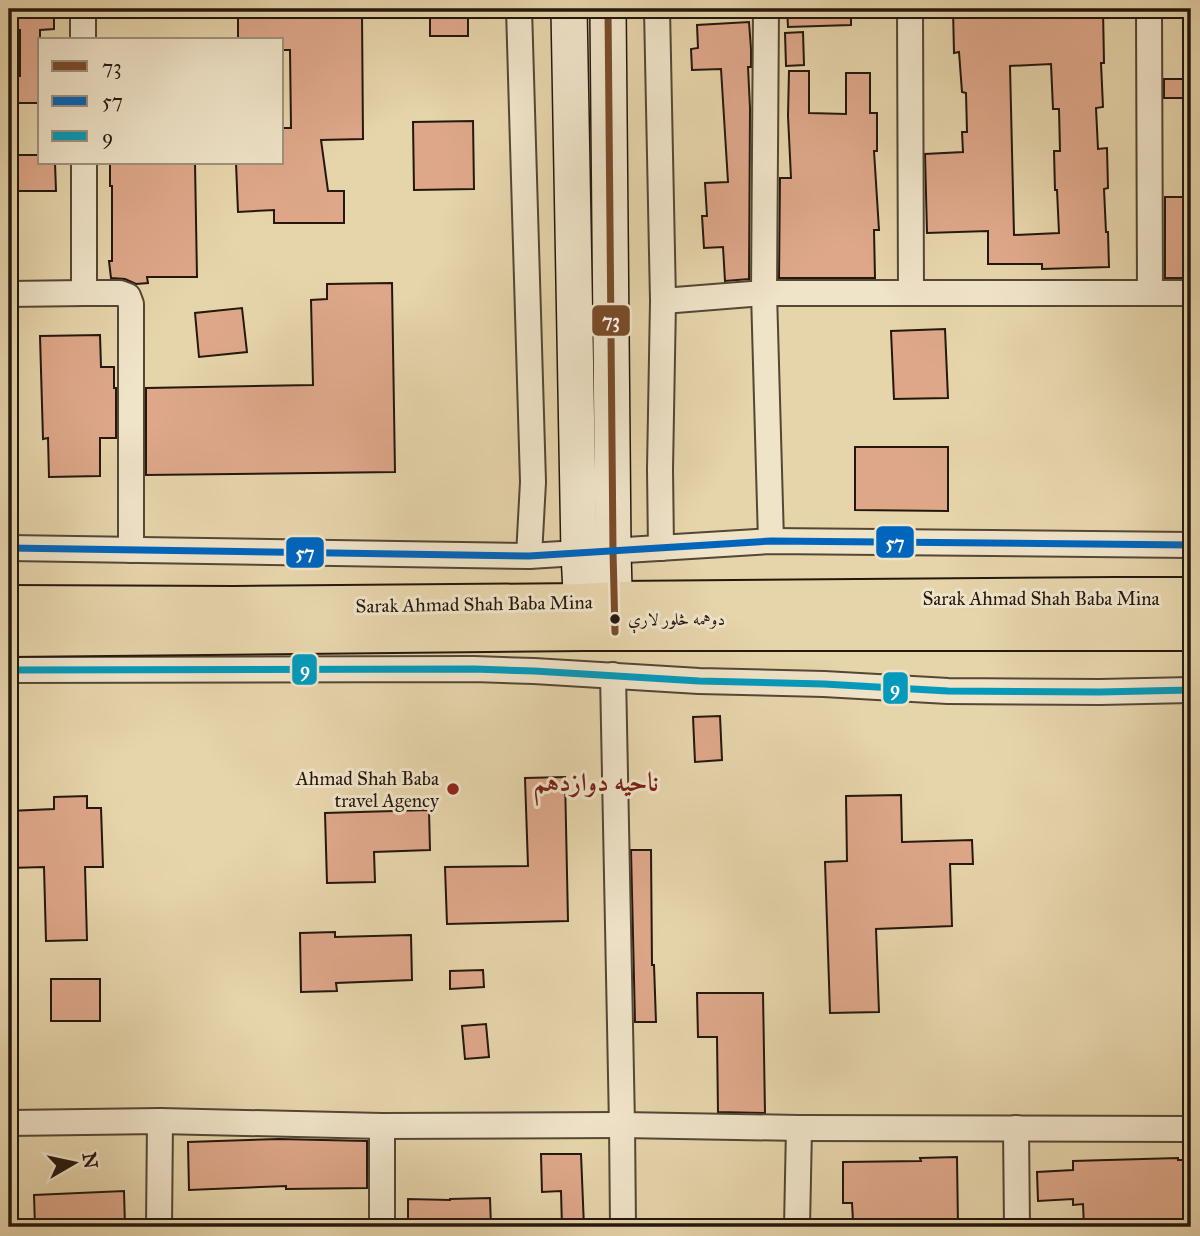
<svg xmlns="http://www.w3.org/2000/svg" width="1200" height="1236" font-family="'IM FELL Great Primer',Amiri,serif">
<style>
.building{fill:#dea78a;stroke:#24180d;stroke-width:2;fill-rule:evenodd}
.lines{fill:none;stroke-linecap:round;stroke-linejoin:round}
.minor-casing{stroke:#544734;stroke-width:28}
.secondary-casing{stroke:#24180d;stroke-width:38}
.trunk-casing{stroke:#24180d;stroke-width:42}
.minor{stroke:#efe3c8;stroke-width:24}
.secondary{stroke:#efe3c8;stroke-width:35}
.trunk{stroke:#e6d4ab;stroke-width:38}
.bus-1-casing{stroke:#efe3c8;stroke-width:12}
.bus-2-casing{stroke:#efe3c8;stroke-width:12}
.bus-3-casing{stroke:#efe3c8;stroke-width:12}
.bus-1{stroke:#7a4b2a;stroke-width:7}
.bus-2{stroke:#0065bd;stroke-width:7}
.bus-3{stroke:#049abb;stroke-width:7}
.bus-dot{fill:#24180d;stroke:#efe3c8;stroke-width:2.5}
.poi-dot{fill:#8f2418;stroke:#efe3c8;stroke-width:2.5}
.labels{text-anchor:middle;dominant-baseline:central;stroke-width:6;stroke-linejoin:round;paint-order:stroke}
.bus-label{font-size:17px;fill:#24180d;stroke:#efe3c8;text-anchor:start}
.street-label{font-size:19px;fill:#24180d;stroke:#efe3c8}
.poi-label{font-size:19px;fill:#24180d;stroke:#efe3c8;text-anchor:end}
.district-label{font-size:26px;font-weight:bold;fill:#7a1f14;stroke:#efe3c8}
.line-badge{stroke:#efe3c8;stroke-width:2.5}
.badge-label{font-size:19px;text-anchor:middle;font-weight:bold;fill:#fff}
</style>
<rect width="100%" height="100%" fill="#e6d4ab"/>
<filter id="stains"><feTurbulence type="fractalNoise" baseFrequency=".00286" numOctaves="4"/><feColorMatrix values="0 0 0 0 .2 0 0 0 0 .09 0 0 0 0 .02 0 0 0 .5 -.17"/></filter>
<radialGradient id="worn" r=".72"><stop offset=".6" stop-color="#630" stop-opacity="0"/><stop offset="1" stop-color="#630" stop-opacity=".3"/></radialGradient>
<g class="building">
<polygon points="9,9 54,9 54,29 40,30 40,103 15,103 15,76 20,76 20,30 9,30"/>
<rect x="430" y="9" width="38" height="27"/>
<polygon points="787,9 851,9 851,25 788,27"/>
<path d="M953,9H1103L1104,63H1101L1103,107L1096,108L1098,149L1107,148L1108,188L1104,189L1106,232H1108L1109,267L1042,269V264H988V231L927,233L925,154L963,152L962,132H967L966,93L962,92L959,52L954,53ZM1051,64L1053,109H1059L1060,151H1054L1055,190H1057L1059,233L1014,235L1010,66Z"/>
<polygon points="238,13 261,13 261,15 362,14 363,139 321,140 328,191 344,191 344,223 274,223 274,210 238,212 236,163 282,163 282,128 291,128 290,50 282,50 282,40 238,40"/>
<polygon points="749,22 751,49 751,67 748,67 750,108 749,279 725,281 723,247 704,248 702,216 707,216 705,183 728,182 721,69 692,70 691,49 698,48 697,25"/>
<polygon points="803,32 804,65 786,66 785,33"/>
<polygon points="789,71 809,71 809,113 846,114 846,73 870,73 870,113 877,113 877,151 874,151 879,230 874,230 875,278 779,278 780,178 791,178 788,116"/>
<rect x="1164" y="79" width="26" height="19"/>
<polygon points="473,121 474,189 414,190 413,122"/>
<polygon points="13,155 40,155 40,163 55,163 56,191 13,191"/>
<polygon points="110,163 195,163 197,277 147,277 148,283 136,284 125,279 111,278 109,261 112,261 112,186 110,186"/>
<rect x="1165" y="197" width="26" height="81"/>
<polygon points="392,283 395,472 146,475 146,388 313,385 311,300 327,299 327,284"/>
<polygon points="242,308 247,352 199,357 195,313"/>
<polygon points="945,329 948,398 894,399 891,331"/>
<polygon points="100,335 101,367 114,367 114,388 116,388 116,438 100,438 100,476 49,477 48,438 43,439 40,336"/>
<polygon points="855,447 948,447 948,511 855,510"/>
<polygon points="720,716 722,760 695,762 693,717"/>
<polygon points="565,777 568,921 447,924 445,867 528,866 525,778"/>
<polygon points="901,795 902,842 972,840 973,864 950,864 952,926 876,929 879,1012 830,1013 825,862 847,861 846,796"/>
<polygon points="87,796 87,808 101,808 103,867 85,867 87,940 46,941 44,867 9,868 9,811 54,809 54,797"/>
<polygon points="429,810 430,850 374,852 375,882 327,883 325,813"/>
<polygon points="631,850 651,850 652,965 654,965 656,1022 635,1022"/>
<polygon points="335,932 335,937 411,935 412,980 336,983 337,991 301,992 300,933"/>
<polygon points="483,970 484,987 450,989 450,971"/>
<rect x="51" y="979" width="49" height="42"/>
<polygon points="697,993 763,993 765,1113 718,1112 717,1037 698,1037"/>
<polygon points="486,1024 489,1057 465,1059 462,1026"/>
<polygon points="279,1139 367,1141 367,1188 286,1189 286,1186 189,1190 188,1142"/>
<polygon points="541,1154 581,1154 584,1227 562,1227 561,1191 542,1192"/>
<polygon points="957,1157 958,1227 859,1227 859,1221 853,1221 852,1203 843,1203 843,1162 921,1161 920,1158"/>
<polygon points="1178,1158 1178,1160 1191,1160 1191,1227 1084,1227 1083,1204 1073,1205 1073,1199 1038,1201 1037,1172 1073,1170 1073,1161"/>
<polygon points="124,1191 125,1227 35,1227 34,1195"/>
<polygon points="490,1198 491,1227 451,1227 451,1225 408,1225 408,1199 450,1200 450,1199"/>
</g>
<g class="lines">
<g class="minor-casing">
<g id="minor">
<polyline points="83,9 83,40"/>
<polyline points="519,9 533,482 529,556"/>
<polyline points="657,9 663,301 660,469 661,548"/>
<polyline points="766,9 764,293 771,541"/>
<polyline points="910,9 911,293"/>
<polyline points="1149,9 1150,293"/>
<polyline points="84,163 84,293 120,293 128,296 131,304 131,550"/>
<polyline points="9,294 84,293"/>
<polyline points="663,301 764,293 1191,293"/>
<polyline points="9,548 529,556 771,541 1191,545"/>
<polyline points="9,670 474,669 534,671 699,681 824,684 948,691 1100,692 1191,690"/>
<polyline points="613,675 622,1125 623,1227"/>
<polyline points="9,1123 160,1121 382,1126 622,1125 799,1128 1191,1129"/>
<polyline points="382,1126 382,1227"/>
<polyline points="1016,1128 1017,1227"/>
<polyline points="159,1227 160,1121"/>
<polyline points="797,1227 799,1128"/>
</g>
</g>
<g class="secondary-casing">
<g id="secondary">
<polyline points="569,9 579,553 583,631"/>
<polyline points="608,9 613,551 615,628"/>
</g>
</g>
<g class="trunk-casing">
<g id="trunk">
<polyline points="9,605 234,606 582,603 615,601 1115,597 1191,597"/>
<polyline points="9,637 583,631 1191,631"/>
</g>
</g>
<use href="#minor" class="minor"/>
<use href="#secondary" class="secondary"/>
<use href="#trunk" class="trunk"/>
<g class="bus-1-casing">
<polyline id="bus-1" points="608,9 613,551 615,632"/>
</g>
<g class="bus-2-casing">
<polyline id="bus-2" points="9,548 529,556 771,541 1191,545"/>
</g>
<g class="bus-3-casing">
<polyline id="bus-3" points="9,670 474,669 534,671 699,681 824,684 948,691 1100,692 1191,690"/>
</g>
<use href="#bus-1" class="bus-1"/>
<use href="#bus-2" class="bus-2"/>
<use href="#bus-3" class="bus-3"/>
</g>
<circle class="bus-dot" cx="615" cy="619" r="6"/>
<circle class="poi-dot" cx="453" cy="789" r="7"/>
<g class="labels">
<g class="bus-label">
<text x="628" y="619">دوهمه څلور لارې</text>
</g>
<g class="street-label">
<text x="1041" y="598">Sarak Ahmad Shah Baba Mina</text>
<text transform="translate(474 604) rotate(-1)">Sarak Ahmad Shah Baba Mina</text>
</g>
<g class="poi-label">
<text x="439" y="778">Ahmad Shah Baba<tspan x="439" dy="22">travel Agency</tspan></text>
</g>
<g class="district-label">
<text x="596" y="782">ناحیه دوازدهم</text>
</g>
</g>
<g class="line-badge">
<rect x="591" y="304" width="40" height="33" rx="7" fill="#7a4b2a"/>
<rect x="875" y="525" width="40" height="34" rx="7" fill="#0065bd"/>
<rect x="285" y="536" width="40" height="33" rx="7" fill="#0065bd"/>
<rect x="291" y="653" width="27" height="33" rx="7" fill="#049abb"/>
<rect x="882" y="671" width="27" height="34" rx="7" fill="#049abb"/>
</g>
<g class="badge-label">
<text x="611" y="327">73</text>
<text x="895" y="549">57</text>
<text x="305" y="559">57</text>
<text x="305" y="676">9</text>
<text x="895" y="695">9</text>
</g>
<rect width="1200" height="1236" fill="none" stroke="#e6d4ab" stroke-width="35"/>
<rect x="10" y="10" width="1179" height="1215" fill="none" stroke="#24180d" stroke-width="3.5"/>
<rect x="18" y="18" width="1165" height="1201" fill="none" stroke="#24180d" stroke-width="2"/>
<rect x="38" y="38" width="245" height="126" fill="#efe3c8" stroke="#9e927d" stroke-width="2"/>
<rect x="52" y="61" width="35" height="10" fill="#7a4b2a" stroke="#9e927d" stroke-width="2"/>
<text x="102" y="74" font-size="21" fill="#24180d">73</text>
<rect x="52" y="96" width="35" height="10" fill="#0065bd" stroke="#9e927d" stroke-width="2"/>
<text x="102" y="108" font-size="21" fill="#24180d">57</text>
<rect x="52" y="131" width="35" height="10" fill="#049abb" stroke="#9e927d" stroke-width="2"/>
<text x="102" y="144" font-size="21" fill="#24180d">9</text>
<g transform="translate(74 1163) rotate(81)" stroke="#efe3c8" stroke-width="5" paint-order="stroke">
<path d="M0-5L12 26L0 18L-12 26Z" fill="#24180d"/>
<text y="-10" font-size="19" font-weight="bold" text-anchor="middle" fill="#24180d">N</text>
</g>
<rect width="100%" height="100%" filter="url(#stains)"/>
<rect width="100%" height="100%" fill="url(#worn)"/>
</svg>
